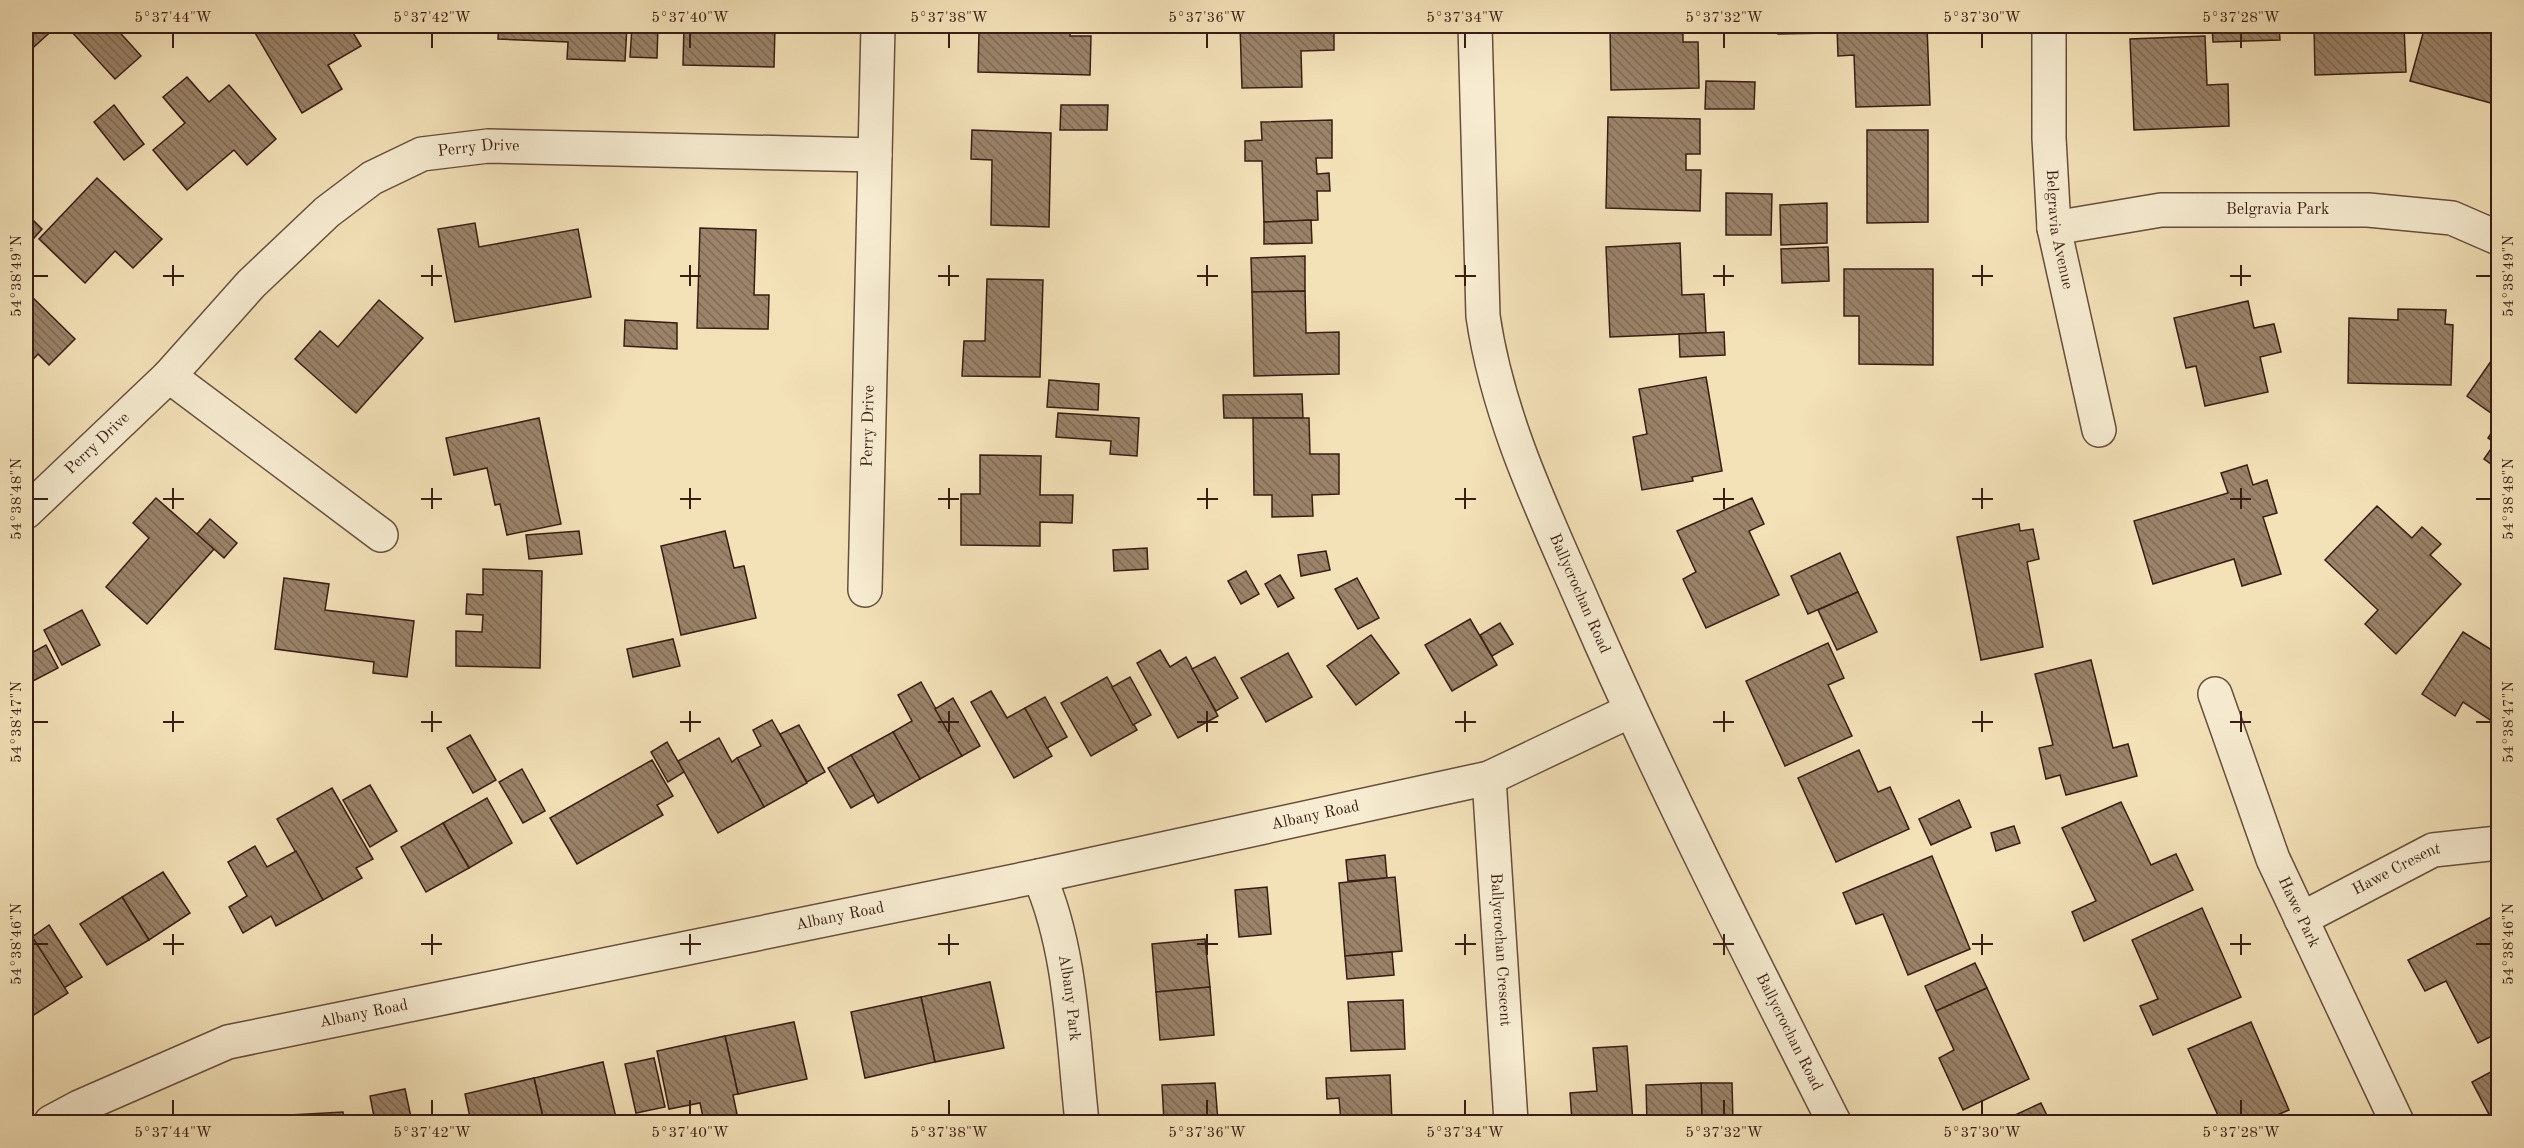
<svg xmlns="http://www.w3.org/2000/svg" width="2524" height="1148" font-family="'Old Standard TT',serif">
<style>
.building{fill:url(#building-back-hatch);stroke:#391d14;stroke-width:1.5}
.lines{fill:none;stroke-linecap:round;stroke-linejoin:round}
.minor-casing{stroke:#684e3d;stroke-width:36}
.tertiary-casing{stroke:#684e3d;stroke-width:36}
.minor{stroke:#f7ecd1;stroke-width:33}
.tertiary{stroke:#f7ecd1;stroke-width:33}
.ticks{fill:none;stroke:#391d14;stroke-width:2}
.labels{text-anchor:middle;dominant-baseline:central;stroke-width:4.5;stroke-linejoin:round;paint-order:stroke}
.street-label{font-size:16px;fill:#391d14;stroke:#f7ecd1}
.neatline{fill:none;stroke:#391d14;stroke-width:2}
.ticks-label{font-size:15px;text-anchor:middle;fill:#391d14}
</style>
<defs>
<pattern id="building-back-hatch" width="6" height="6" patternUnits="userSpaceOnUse" patternTransform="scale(1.5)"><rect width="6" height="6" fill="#9a8369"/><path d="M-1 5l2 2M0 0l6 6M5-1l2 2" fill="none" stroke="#7f6b55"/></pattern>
</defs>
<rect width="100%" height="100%" fill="#f3e1b8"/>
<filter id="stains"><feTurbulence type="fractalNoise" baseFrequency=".00333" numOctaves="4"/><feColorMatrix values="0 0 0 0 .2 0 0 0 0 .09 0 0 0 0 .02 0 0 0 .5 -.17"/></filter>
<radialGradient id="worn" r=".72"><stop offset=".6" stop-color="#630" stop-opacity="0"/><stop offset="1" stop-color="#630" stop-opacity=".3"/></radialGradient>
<g class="building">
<polygon points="26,26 57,26 26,54"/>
<polygon points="74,26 114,26 141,56 115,79 69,29"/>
<polygon points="251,26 349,26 361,46 328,65 342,89 302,113"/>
<polygon points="423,26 466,26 466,29 423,31"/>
<polygon points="499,26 627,26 625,61 567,59 568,42 498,39"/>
<polygon points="632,26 658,26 657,58 630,57"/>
<polygon points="684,26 775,26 774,67 683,65"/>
<polygon points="1009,26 1070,26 1070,36 1091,36 1090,75 978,72 979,32 1009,33"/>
<polygon points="1240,26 1334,26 1334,50 1301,51 1302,87 1242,88"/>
<polygon points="1610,26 1702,26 1683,28 1683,42 1698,42 1699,88 1611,90"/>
<polygon points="1777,26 1828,26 1828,33 1778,34"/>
<polygon points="1837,26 1927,26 1930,105 1856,107 1854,55 1838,56"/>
<polygon points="2212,26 2279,26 2280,40 2213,42"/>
<polygon points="2314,26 2404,26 2406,72 2315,75"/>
<polygon points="2425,26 2498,26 2498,105 2410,81"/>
<polygon points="2205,36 2207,85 2228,84 2229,126 2134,130 2130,39"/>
<polygon points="187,77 209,102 229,85 276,139 247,165 234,150 187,190 153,150 185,123 163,97"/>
<polygon points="1706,81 1755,82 1754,109 1705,109"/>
<polygon points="114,105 144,144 124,160 94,122"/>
<polygon points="1061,105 1108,105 1107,130 1060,130"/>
<polygon points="1608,117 1700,119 1700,154 1686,154 1686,170 1701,170 1700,211 1606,208"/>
<polygon points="1332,120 1332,158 1316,158 1317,174 1329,173 1330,191 1317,191 1318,220 1264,222 1262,161 1245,161 1245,141 1262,140 1261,122"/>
<polygon points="972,130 1051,133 1049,227 991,225 992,160 971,159"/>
<polygon points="1867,130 1928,130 1928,222 1867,223"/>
<polygon points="97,178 162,239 133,268 115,251 85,283 39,239"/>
<polygon points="1726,193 1772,194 1771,235 1726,235"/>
<polygon points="1827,203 1827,243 1781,245 1780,205"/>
<polygon points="26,213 42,229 26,247"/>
<polygon points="1311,220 1312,243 1264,244 1264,222"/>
<polygon points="475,223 479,247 578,229 591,297 455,322 438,229"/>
<polygon points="700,228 756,230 754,295 769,295 768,329 697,328"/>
<polygon points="1680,243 1682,295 1704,294 1706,333 1610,337 1606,247"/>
<polygon points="1828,247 1829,281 1782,283 1781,249"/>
<polygon points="1305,256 1305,291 1252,292 1251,258"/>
<polygon points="1844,269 1933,269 1933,365 1859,364 1859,316 1844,316"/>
<polygon points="987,279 1043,280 1040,377 962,376 964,341 985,341"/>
<polygon points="1305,291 1306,333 1339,332 1339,374 1254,376 1252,292"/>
<polygon points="27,292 75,339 49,365 38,354 26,367"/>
<polygon points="379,300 423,338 356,413 295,359 320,331 338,347"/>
<polygon points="2248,301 2254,328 2274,324 2281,352 2260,357 2268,392 2205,406 2196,366 2186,368 2174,318"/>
<polygon points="2398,309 2446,310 2445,324 2453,325 2451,385 2348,383 2349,318 2398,320"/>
<polygon points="625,320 677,323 677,349 624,346"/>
<polygon points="1724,332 1725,355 1680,357 1679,334"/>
<polygon points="2498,351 2498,418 2467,396"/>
<polygon points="1706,377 1722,471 1692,477 1693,481 1642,490 1633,437 1647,434 1639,389"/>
<polygon points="1049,380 1099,384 1098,410 1047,407"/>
<polygon points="1302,394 1303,418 1224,418 1223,395"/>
<polygon points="1058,413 1139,418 1137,456 1110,454 1111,441 1056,437"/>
<polygon points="539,418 561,524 507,535 500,504 495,505 487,468 454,475 446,438"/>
<polygon points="1253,418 1309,418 1310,454 1339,454 1339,494 1312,495 1313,516 1272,517 1272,495 1254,495"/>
<polygon points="2498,422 2498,469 2484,459 2495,443 2488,438"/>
<polygon points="980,455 1041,456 1040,495 1073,495 1072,523 1040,522 1040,546 961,545 961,494 980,494"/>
<polygon points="2247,465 2253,485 2267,480 2277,513 2263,517 2281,574 2242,586 2234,559 2153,584 2134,521 2228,493 2221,473"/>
<polygon points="156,498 214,549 147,624 106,587 149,538 133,523"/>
<polygon points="1752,498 1764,524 1749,531 1779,595 1706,628 1683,579 1696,572 1677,531"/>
<polygon points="2377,506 2412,538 2422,527 2441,544 2430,555 2461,584 2396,654 2365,624 2378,610 2325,560"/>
<polygon points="210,519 237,543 224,558 197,534"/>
<polygon points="2019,524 2020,531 2033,529 2039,559 2027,562 2043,647 1981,660 1957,537"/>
<polygon points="579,531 582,554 529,559 526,535"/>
<polygon points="725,531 734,568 744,566 756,618 681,635 661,546"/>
<polygon points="1147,548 1148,569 1114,571 1113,550"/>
<polygon points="1326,551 1330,570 1301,576 1298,555"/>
<polygon points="1840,553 1858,592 1808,614 1791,576"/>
<polygon points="483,569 542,571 540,668 456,666 456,631 482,632 483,615 466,614 467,594 483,595"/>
<polygon points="1246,571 1259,594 1241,604 1228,581"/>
<polygon points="1280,575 1294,598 1278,607 1265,584"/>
<polygon points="284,578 329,584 325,610 414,621 407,677 373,673 374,662 275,649"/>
<polygon points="1357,578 1379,618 1358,629 1335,589"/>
<polygon points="1858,592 1877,632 1837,650 1818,610"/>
<polygon points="82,610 100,645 62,665 44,630"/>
<polygon points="1470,619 1497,665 1452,691 1425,645"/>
<polygon points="1500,623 1513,644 1492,656 1480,635"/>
<polygon points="2463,632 2498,654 2498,725 2463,702 2455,716 2422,694"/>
<polygon points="1371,635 1399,673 1356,705 1327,666"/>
<polygon points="673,639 680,666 633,677 627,649"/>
<polygon points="1828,643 1844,678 1828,685 1852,736 1785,766 1746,681"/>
<polygon points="46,645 58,668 33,681 26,667 26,656"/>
<polygon points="1160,650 1170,667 1186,657 1218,716 1178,738 1137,663"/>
<polygon points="1288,653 1312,697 1266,722 1241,678"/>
<polygon points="1215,657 1238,698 1216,711 1192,669"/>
<polygon points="2091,660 2113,748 2128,744 2137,776 2066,795 2060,775 2046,779 2039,748 2053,745 2035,674"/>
<polygon points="1107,677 1137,730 1091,756 1061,703"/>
<polygon points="1130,677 1151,715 1133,725 1112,687"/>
<polygon points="921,682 962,756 920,779 893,732 912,721 898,695"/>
<polygon points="991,691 1007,718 1025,708 1052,756 1014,778 971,702"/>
<polygon points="1045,697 1067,737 1047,748 1025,708"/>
<polygon points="953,698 980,746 962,756 935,709"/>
<polygon points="772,720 807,783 764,807 737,758 761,746 753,730"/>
<polygon points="799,725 825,772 807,782 780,734"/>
<polygon points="893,732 920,779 878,803 851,755"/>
<polygon points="470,735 496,780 473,793 447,748"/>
<polygon points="719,738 732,762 737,758 764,807 718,833 678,761"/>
<polygon points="667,742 684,772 668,782 651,752"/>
<polygon points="1859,750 1878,792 1890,787 1909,829 1836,862 1798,778"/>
<polygon points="851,755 874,795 851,808 828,768"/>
<polygon points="652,760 673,796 657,805 663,815 577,864 550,818"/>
<polygon points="522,769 545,811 523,823 499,782"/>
<polygon points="370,785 397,831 370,847 343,800"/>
<polygon points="332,788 373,859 356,868 362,878 323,900 277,819"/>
<polygon points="487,798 512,843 469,868 443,823"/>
<polygon points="1959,800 1971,827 1931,845 1919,819"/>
<polygon points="2121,802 2151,865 2176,854 2193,890 2084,941 2072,912 2096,901 2062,828"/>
<polygon points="443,823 469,868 426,892 401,847"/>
<polygon points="2014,826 2020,843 1996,851 1991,833"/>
<polygon points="255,846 267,867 296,851 323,900 276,926 271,916 243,933 229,907 247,896 228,862"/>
<polygon points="1385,855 1387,878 1348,881 1346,860"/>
<polygon points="1932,856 1970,949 1908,975 1883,914 1856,924 1843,893"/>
<polygon points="163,872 190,913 149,940 122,897"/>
<polygon points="1395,877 1402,951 1345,956 1339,883"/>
<polygon points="1267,887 1271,934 1239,937 1235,890"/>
<polygon points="122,897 149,940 107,965 80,924"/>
<polygon points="2202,908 2241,997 2153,1035 2140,1006 2158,999 2132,940"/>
<polygon points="2493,916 2498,927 2498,1033 2478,1043 2446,981 2425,991 2408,960"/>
<polygon points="49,925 82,977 64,988 32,937"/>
<polygon points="26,927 68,993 26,1020"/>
<polygon points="1205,939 1210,987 1156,992 1152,944"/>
<polygon points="1392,952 1394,975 1347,979 1345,956"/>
<polygon points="1975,963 1987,988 1936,1011 1925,986"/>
<polygon points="990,982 1004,1048 935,1062 921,997"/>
<polygon points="1210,987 1214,1035 1160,1040 1156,992"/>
<polygon points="1987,988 2029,1079 1963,1110 1939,1058 1954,1050 1936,1011"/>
<polygon points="921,997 935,1062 865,1078 851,1012"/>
<polygon points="1403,1000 1405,1049 1351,1051 1348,1002"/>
<polygon points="794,1022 807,1079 738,1094 725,1036"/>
<polygon points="2251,1022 2289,1110 2261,1122 2221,1122 2188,1049"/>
<polygon points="725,1036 738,1094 733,1095 738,1119 724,1122 704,1122 700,1103 669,1109 657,1051"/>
<polygon points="1627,1046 1633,1122 1572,1122 1570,1093 1597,1091 1593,1048"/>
<polygon points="654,1058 665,1107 636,1113 625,1064"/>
<polygon points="603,1062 617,1122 544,1122 534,1078"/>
<polygon points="2498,1068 2498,1122 2493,1122 2472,1082"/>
<polygon points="1390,1075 1392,1122 1341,1122 1339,1098 1327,1099 1326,1078"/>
<polygon points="534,1078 544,1122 471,1122 465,1094"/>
<polygon points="1215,1083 1218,1122 1164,1122 1162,1085"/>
<polygon points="1701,1083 1732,1083 1733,1122 1702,1122"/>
<polygon points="1701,1083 1702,1122 1647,1122 1646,1085"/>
<polygon points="405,1089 412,1122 375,1122 370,1096"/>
<polygon points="2041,1103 2050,1122 2000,1122"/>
<polygon points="343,1112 344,1122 291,1122 290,1115"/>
</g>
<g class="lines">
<g class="minor-casing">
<g id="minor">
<path id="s1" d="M2049,26V138L2054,228L2099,430"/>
<path id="s2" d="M2054,228L2161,210H2368L2452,218L2498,238"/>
<polyline points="169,376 381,535"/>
<path id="s3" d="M26,512L169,376L251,284L327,212L372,178L422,154L488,146L875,155"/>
<path id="s4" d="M865,590L878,26"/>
<path id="s5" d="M2215,694L2273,859L2397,1122"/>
<path id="s6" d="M1489,778L1511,1122"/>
<path id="s7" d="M1039,876C1072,950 1073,1042 1082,1122"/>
<path id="s8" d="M2301,919L2433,850L2498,843"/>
</g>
</g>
<g class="tertiary-casing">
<g id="tertiary">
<path id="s9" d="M1475,26L1483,316C1498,419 1544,513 1585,607C1661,782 1748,952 1834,1122"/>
<path id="s10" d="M51,1122L79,1107L228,1042L1039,876L1489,778L1630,711"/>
</g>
</g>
<use href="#minor" class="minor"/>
<use href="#tertiary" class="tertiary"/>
</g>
<path class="ticks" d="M173,33V48M432,33V48M690,33V48M949,33V48M1207,33V48M1465,33V48M1724,33V48M1982,33V48M2241,33V48M173,265V286M432,265V286M690,265V286M949,265V286M1207,265V286M1465,265V286M1724,265V286M1982,265V286M2241,265V286M33,276H48M163,276H184M421,276H442M680,276H701M938,276H959M1197,276H1218M1455,276H1476M1713,276H1734M1972,276H1993M2230,276H2251M2476,276H2491M173,488V509M432,488V509M690,488V509M949,488V509M1207,488V509M1465,488V509M1724,488V509M1982,488V509M2241,488V509M33,499H48M163,499H184M421,499H442M680,499H701M938,499H959M1197,499H1218M1455,499H1476M1713,499H1734M1972,499H1993M2230,499H2251M2476,499H2491M173,711V732M432,711V732M690,711V732M949,711V732M1207,711V732M1465,711V732M1724,711V732M1982,711V732M2241,711V732M33,722H48M163,722H184M421,722H442M680,722H701M938,722H959M1197,722H1218M1455,722H1476M1713,722H1734M1972,722H1993M2230,722H2251M2476,722H2491M173,934V955M432,934V955M690,934V955M949,934V955M1207,934V955M1465,934V955M1724,934V955M1982,934V955M2241,934V955M33,944H48M163,944H184M421,944H442M680,944H701M938,944H959M1197,944H1218M1455,944H1476M1713,944H1734M1972,944H1993M2230,944H2251M2476,944H2491M173,1100V1115M432,1100V1115M690,1100V1115M949,1100V1115M1207,1100V1115M1465,1100V1115M1724,1100V1115M1982,1100V1115M2241,1100V1115"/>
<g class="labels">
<g class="street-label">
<text stroke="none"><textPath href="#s3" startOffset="594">Perry Drive</textPath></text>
<text stroke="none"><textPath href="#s2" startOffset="225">Belgravia Park</textPath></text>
<text stroke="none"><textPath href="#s1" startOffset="204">Belgravia Avenue</textPath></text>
<text stroke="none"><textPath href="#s4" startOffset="164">Perry Drive</textPath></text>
<text stroke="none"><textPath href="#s3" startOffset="99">Perry Drive</textPath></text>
<text stroke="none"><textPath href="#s9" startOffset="585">Ballycrochan Road</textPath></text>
<text stroke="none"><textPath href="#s10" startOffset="1305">Albany Road</textPath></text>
<text stroke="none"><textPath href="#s8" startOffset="108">Hawe Cresent</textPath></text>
<text stroke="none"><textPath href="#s5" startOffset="234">Hawe Park</textPath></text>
<text stroke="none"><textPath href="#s10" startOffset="819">Albany Road</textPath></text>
<text stroke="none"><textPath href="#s6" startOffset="172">Ballycrochan Crescent</textPath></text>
<text stroke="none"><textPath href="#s7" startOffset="126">Albany Park</textPath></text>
<text stroke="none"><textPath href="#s10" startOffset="333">Albany Road</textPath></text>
<text stroke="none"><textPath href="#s9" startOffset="1071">Ballycrochan Road</textPath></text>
</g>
</g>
<rect width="2524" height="1148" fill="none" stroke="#f3e1b8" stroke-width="66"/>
<rect x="33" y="33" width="2458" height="1082" class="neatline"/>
<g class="ticks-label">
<text x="173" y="22">5°37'44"W</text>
<text x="432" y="22">5°37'42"W</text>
<text x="690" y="22">5°37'40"W</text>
<text x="949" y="22">5°37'38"W</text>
<text x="1207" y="22">5°37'36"W</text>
<text x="1465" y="22">5°37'34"W</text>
<text x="1724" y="22">5°37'32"W</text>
<text x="1982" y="22">5°37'30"W</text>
<text x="2241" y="22">5°37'28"W</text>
<text transform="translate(16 276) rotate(-90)" y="5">54°38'49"N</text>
<text transform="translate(2508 276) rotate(-90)" y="5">54°38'49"N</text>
<text transform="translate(16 499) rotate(-90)" y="5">54°38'48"N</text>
<text transform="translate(2508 499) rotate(-90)" y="5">54°38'48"N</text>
<text transform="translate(16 722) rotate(-90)" y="5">54°38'47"N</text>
<text transform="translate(2508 722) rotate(-90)" y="5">54°38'47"N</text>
<text transform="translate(16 944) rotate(-90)" y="5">54°38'46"N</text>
<text transform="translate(2508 944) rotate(-90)" y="5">54°38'46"N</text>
<text x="173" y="1137">5°37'44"W</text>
<text x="432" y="1137">5°37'42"W</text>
<text x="690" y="1137">5°37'40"W</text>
<text x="949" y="1137">5°37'38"W</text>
<text x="1207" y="1137">5°37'36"W</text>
<text x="1465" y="1137">5°37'34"W</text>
<text x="1724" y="1137">5°37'32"W</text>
<text x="1982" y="1137">5°37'30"W</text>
<text x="2241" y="1137">5°37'28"W</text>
</g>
<rect width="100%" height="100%" filter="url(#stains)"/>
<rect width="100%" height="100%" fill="url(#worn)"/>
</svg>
